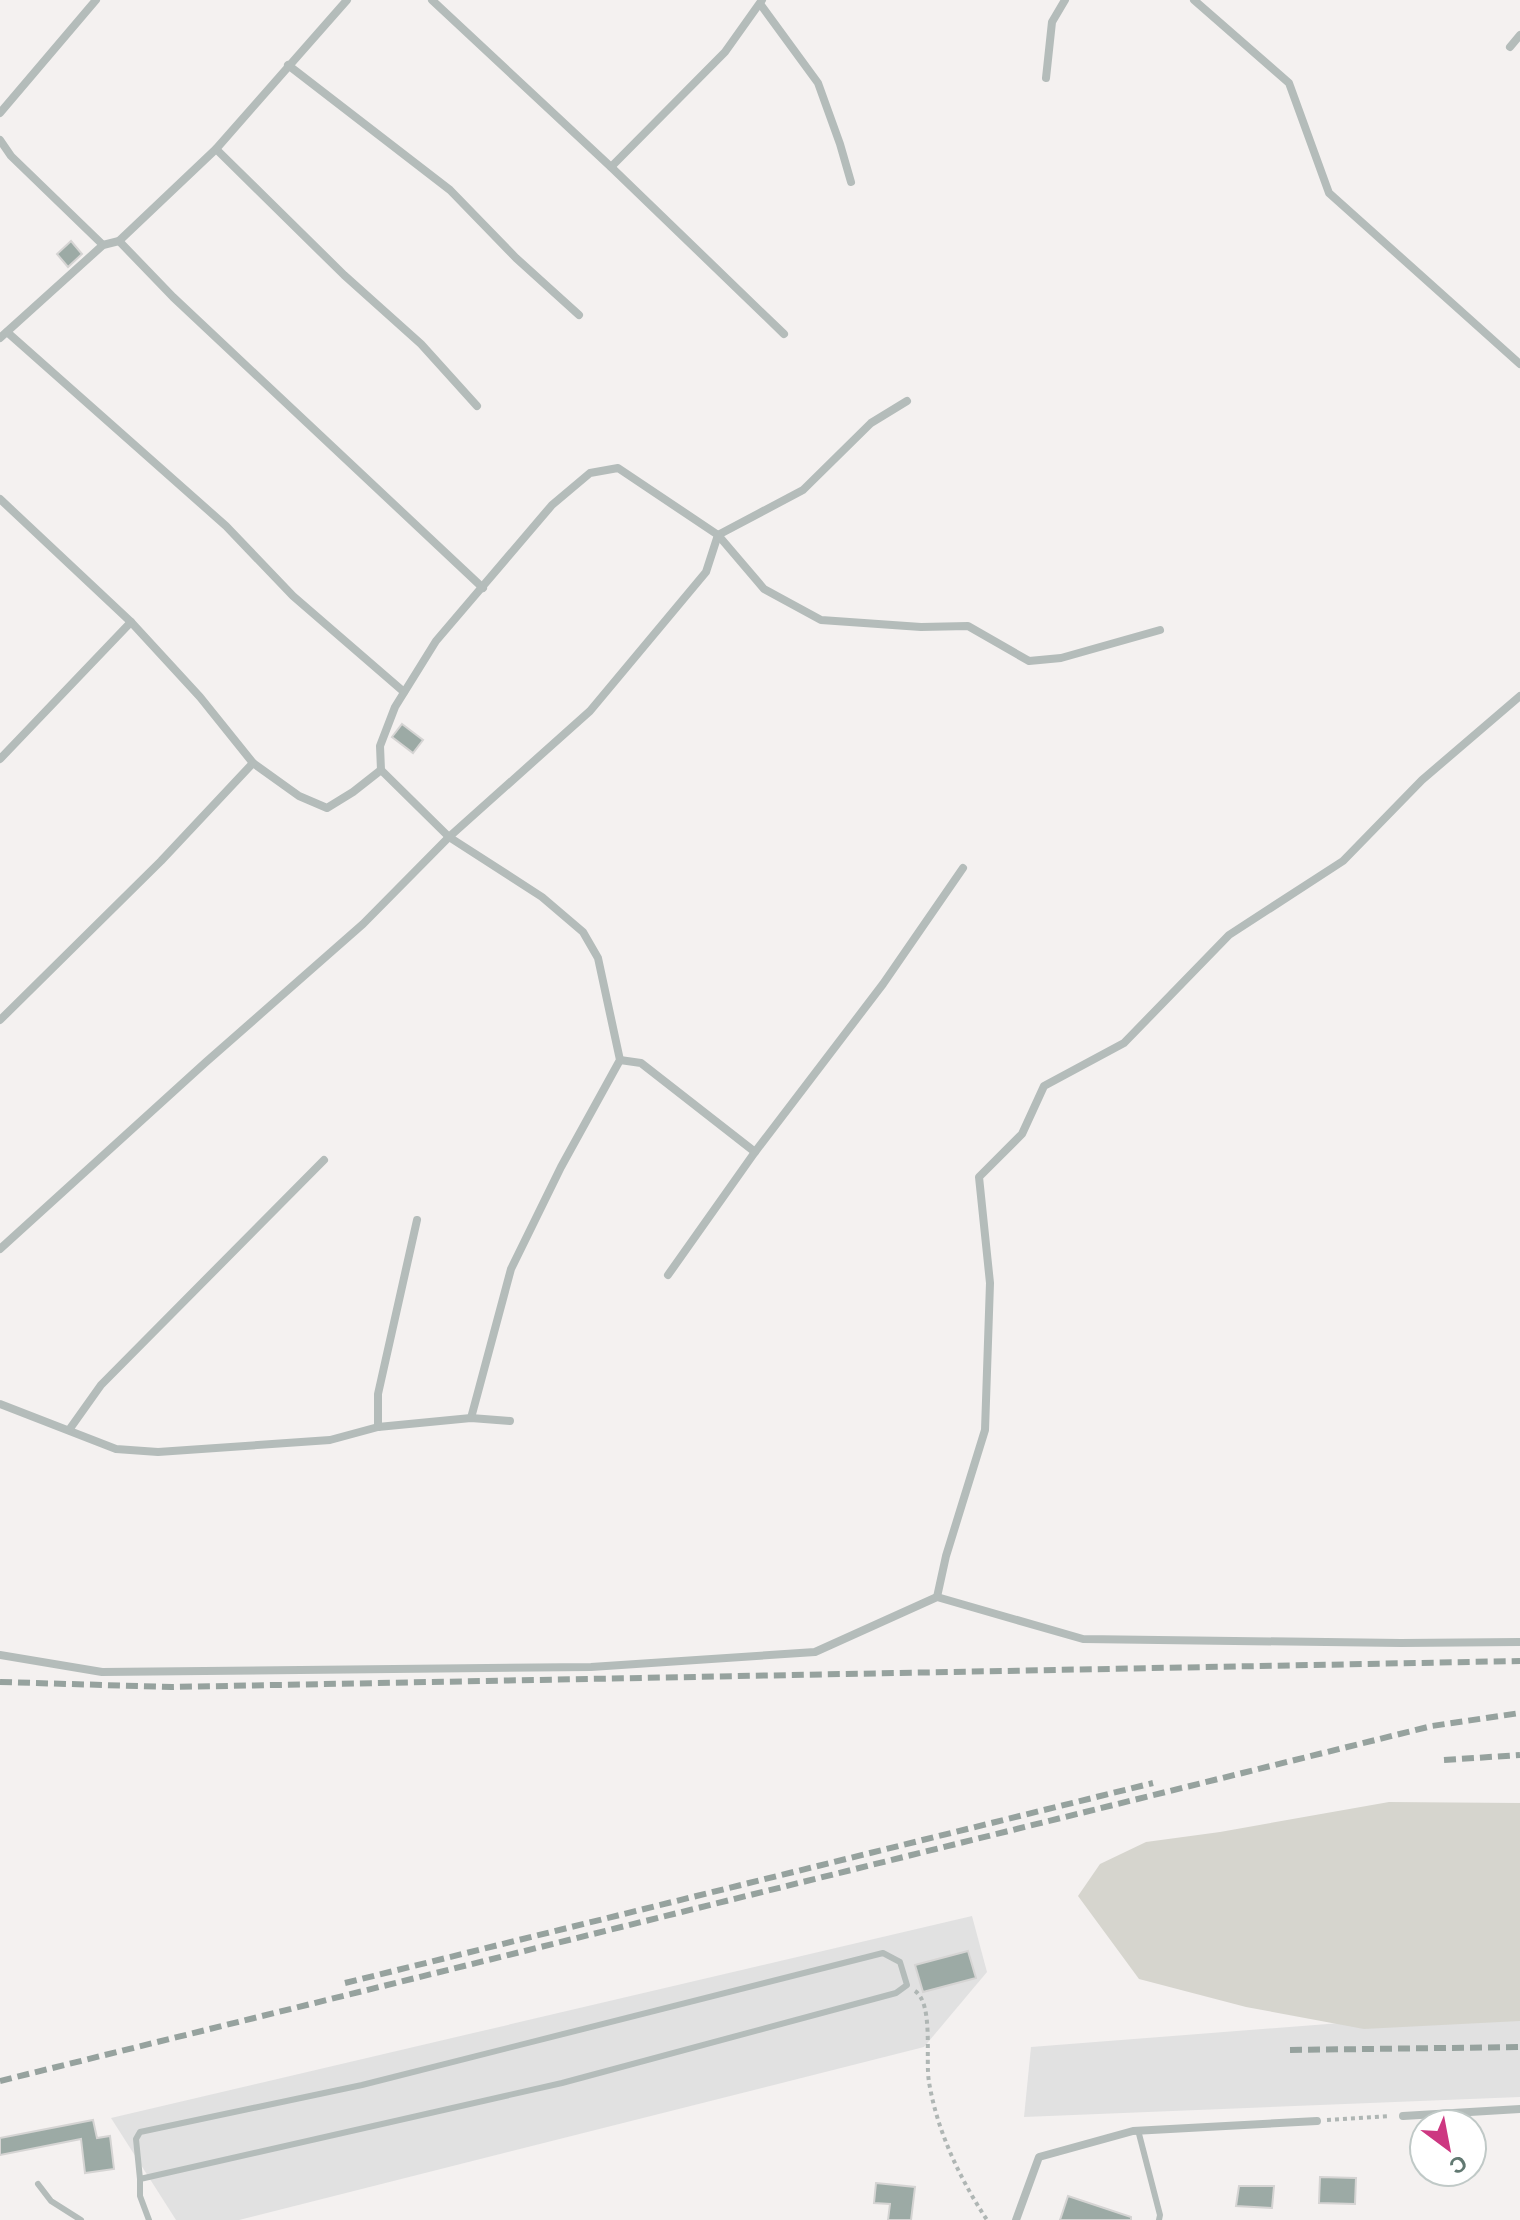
<svg xmlns="http://www.w3.org/2000/svg" width="1520" height="2220" font-family="Arial,sans-serif">
<style>
.built{fill:#e1e1e1}
.green{fill:#d6d5ce}
.building{fill:#9caaa5;stroke:#d5d4d3;stroke-width:2}
.lines{fill:none;stroke-linecap:round;stroke-linejoin:round}
.path{stroke:#afb6b4;stroke-width:4;stroke-dasharray:4 4;stroke-linecap:butt}
.lane{stroke:#b4bcba;stroke-width:6}
.street{stroke:#b4bcba;stroke-width:8}
.rail{stroke:#96a29e;stroke-width:6;stroke-dasharray:12 6;stroke-linecap:butt}
</style>
<rect width="100%" height="100%" fill="#f4f1f0"/>
<g class="built">
<polygon points="972,1916 987,1972 924,2047 239,2220 176,2220 111,2118"/>
<polygon points="1520,2009 1520,2097 1024,2117 1031,2047"/>
</g>
<polygon class="green" points="1389,1802 1520,1803 1520,2021 1364,2029 1246,2007 1139,1979 1078,1896 1100,1864 1146,1842 1220,1832"/>
<g class="building">
<polygon points="71,241 82,254 68,267 57,254"/>
<polygon points="402,724 423,740 413,753 392,737"/>
<polygon points="968,1951 976,1978 923,1992 915,1965"/>
<polygon points="93,2120 97,2138 110,2136 114,2169 85,2173 81,2139 0,2155 0,2138"/>
<polygon points="1320,2177 1356,2178 1355,2204 1319,2203"/>
<polygon points="876,2183 915,2187 911,2220 888,2220 890,2204 874,2203"/>
<polygon points="1239,2186 1274,2186 1272,2208 1236,2206"/>
<polygon points="1068,2196 1131,2217 1131,2220 1060,2220"/>
</g>
<g class="lines">
<g class="path">
<path d="M915,1991C934,2004 925,2059 929,2082C937,2131 960,2179 987,2220"/>
<polyline points="1327,2120 1390,2116"/>
</g>
<g class="lane">
<polyline points="1138,2130 1160,2215 1159,2220"/>
<polyline points="140,2179 562,2083 896,1993 907,1985 900,1962 883,1953 362,2085 140,2132 136,2139 140,2179 140,2196 149,2220"/>
<polyline points="38,2184 51,2201 81,2220"/>
</g>
<g class="street">
<polyline points="432,0 611,167 784,334"/>
<polyline points="1194,0 1289,83 1329,193 1520,364"/>
<polyline points="761,5 818,83 840,144 851,182"/>
<polyline points="1510,47 1520,35"/>
<polyline points="288,65 450,190 516,258 579,315"/>
<polyline points="1046,78 1052,22 1065,0"/>
<polyline points="0,113 96,0"/>
<polyline points="0,140 11,156 103,245"/>
<polyline points="216,149 344,275 421,344 477,406"/>
<polyline points="611,167 725,52 762,0"/>
<polyline points="119,241 173,297 483,588"/>
<polyline points="7,332 226,526 293,596 404,692"/>
<polyline points="0,338 103,245 119,241 216,149 347,0"/>
<polyline points="0,499 131,622 200,697 253,763 299,796 327,808 353,792 381,770"/>
<polyline points="0,759 131,622"/>
<polyline points="0,1020 161,861 253,763"/>
<polyline points="620,1060 641,1063 755,1152"/>
<polyline points="0,1249 206,1062 363,924 449,837 590,711 706,572 718,535 803,490 871,423 907,401"/>
<polyline points="668,1275 755,1152 883,984 963,868"/>
<polyline points="0,1404 116,1449 158,1452 330,1440 378,1427 471,1418 510,1421"/>
<polyline points="471,1418 511,1269 561,1167 620,1060 598,958 583,932 542,897 449,837 381,770 380,746 395,707 436,641 552,505 590,473 618,468 718,535 764,589 821,620 921,627 968,626 1029,661 1061,658 1160,630"/>
<polyline points="378,1427 378,1394 417,1220"/>
<polyline points="69,1430 101,1385 324,1160"/>
<polyline points="937,1597 946,1556 985,1430 990,1283 979,1177 1022,1134 1044,1086 1124,1043 1229,935 1343,861 1422,780 1520,696"/>
<polyline points="0,1655 102,1672 591,1667 815,1652 937,1597 1083,1639 1401,1643 1520,1642"/>
<polyline points="1403,2116 1520,2109"/>
<polyline points="1016,2220 1039,2157 1133,2131 1317,2121"/>
</g>
<g class="rail">
<polyline points="0,1682 172,1687 1520,1661"/>
<polyline points="1444,1760 1520,1755"/>
<polyline points="345,1983 1153,1783"/>
<polyline points="1290,2050 1520,2047"/>
<polyline points="0,2081 1432,1726 1520,1713"/>
</g>
</g>
<g transform="translate(1448 2148) rotate(148)"><circle r="38" fill="#ffffff" stroke="#c0c9c7" stroke-width="2"/>
<path d="M0-6L14 30L0 20L-14 30Z" fill="#cd3781"/>
<text y="-12" font-size="22" font-weight="bold" text-anchor="middle" fill="#627972">С</text>
</g>
</svg>
